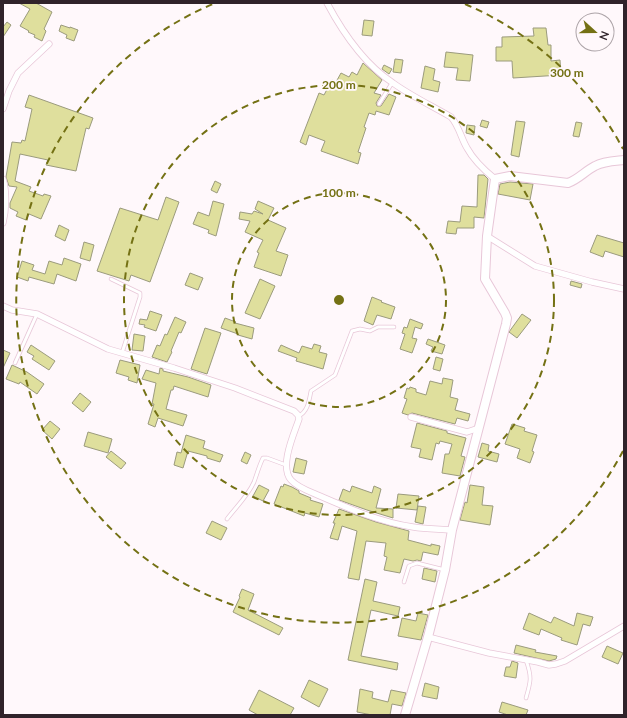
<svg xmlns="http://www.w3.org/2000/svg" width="627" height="718" font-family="Lato,sans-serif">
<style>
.building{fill:#dfdf9d;stroke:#9b9b7d}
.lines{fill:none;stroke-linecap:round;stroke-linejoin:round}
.lane-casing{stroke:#e8c7d8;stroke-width:4.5}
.street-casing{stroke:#e8c7d8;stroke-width:7}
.secondary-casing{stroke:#e8c7d8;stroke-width:10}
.lane{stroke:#fff;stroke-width:3}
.street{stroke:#fff;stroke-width:5.5}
.secondary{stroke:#fff;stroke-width:8}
.ring{fill:none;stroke:#747114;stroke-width:2;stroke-dasharray:7 5}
.centre{fill:#747114;stroke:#fff8fb;stroke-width:2}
.ring-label{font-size:12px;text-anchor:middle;font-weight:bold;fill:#747114;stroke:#fff8fb;stroke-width:3.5;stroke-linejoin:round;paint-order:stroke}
</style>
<rect width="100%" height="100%" fill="#fff8fb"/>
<g class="building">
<polygon points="19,3 36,3 52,12 44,29 46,31 42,41 34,37 35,35 28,32 29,31 20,26 30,9"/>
<polygon points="364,20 374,21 372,36 362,35"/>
<polygon points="7,22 11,25 3,37 3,27"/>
<polygon points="61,25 70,28 70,27 78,30 74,41 66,38 67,35 59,31"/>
<polygon points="533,28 546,28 548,45 551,45 551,61 560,60 561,75 513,78 512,61 496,61 496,47 502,47 502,37 534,36"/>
<polygon points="446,52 473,55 470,81 456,80 458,68 444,67"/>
<polygon points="395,59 403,60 401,73 393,72"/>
<polygon points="363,63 382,80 374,93 381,95 376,103 377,106 381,106 389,94 396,97 389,115 376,111 375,115 369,113 364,127 366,128 358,152 361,153 358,164 321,151 325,141 309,135 306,145 300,142 319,93 324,95 332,80 336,82 341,73 349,77 352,72 357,75"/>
<polygon points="384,65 392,69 389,74 382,69"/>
<polygon points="425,66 435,69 433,80 440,82 438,92 421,88"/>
<polygon points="29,95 93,118 89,129 86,128 76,171 46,165 48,160 20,154 15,181 31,187 29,191 43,196 44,194 51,196 41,219 29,214 26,220 16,216 18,212 10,208 10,203 17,187 9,186 6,177 12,142 21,143 22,140 25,141 32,109 25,107"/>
<polygon points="482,120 489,122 487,128 480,126"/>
<polygon points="516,121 525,122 519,157 511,155"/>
<polygon points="576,122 582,123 579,137 573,136"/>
<polygon points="467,125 475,126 474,135 466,133"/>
<polygon points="478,175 484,175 488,179 484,218 474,217 474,228 457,228 456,234 446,233 448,221 460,222 462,206 477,207"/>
<polygon points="215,181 221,184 217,193 211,190"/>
<polygon points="510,182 533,184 530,200 498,194 500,184"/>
<polygon points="166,197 179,202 150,282 131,275 129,281 97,271 120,208 158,220"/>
<polygon points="213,201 224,204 216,236 208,233 209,230 193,224 198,212 209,216"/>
<polygon points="258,201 274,208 268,220 286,228 276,251 288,255 281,276 254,267 259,253 257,252 263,240 245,232 250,221 239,219 240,212 252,214 254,211 263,214 255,209"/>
<polygon points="59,225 69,230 65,241 55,236"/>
<polygon points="597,235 624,243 624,257 605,251 603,257 590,252"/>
<polygon points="84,242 94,245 90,261 80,258"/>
<polygon points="64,258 81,264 76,281 57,274 54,284 29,277 28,281 17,277 22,261 34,265 32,270 45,274 49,261 62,265"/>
<polygon points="190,273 203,278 198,290 185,285"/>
<polygon points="260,279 275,286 260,319 245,313"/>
<polygon points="571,281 582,284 581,288 570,285"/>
<polygon points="372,297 382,301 381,302 395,307 391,319 377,315 373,325 364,321"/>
<polygon points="150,311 162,315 156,331 144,327 145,325 139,324 140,319 147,320"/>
<polygon points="522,314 531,320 517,338 509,332"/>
<polygon points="175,317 186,322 181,333 179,332 171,351 172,352 167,362 152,357 157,345 160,346 165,334 167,335"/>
<polygon points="225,318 236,322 235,323 254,328 252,339 238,335 238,334 221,328"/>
<polygon points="410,319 423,324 421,329 415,327 412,338 417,339 412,353 400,349 405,334 402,333 404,327 407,328"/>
<polygon points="205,328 221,333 207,374 191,369"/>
<polygon points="134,334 145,336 143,351 132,350"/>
<polygon points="428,339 445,345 442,354 431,351 433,347 426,344"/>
<polygon points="314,344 321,346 319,352 327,354 323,369 296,361 297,358 278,351 281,345 299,353 302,346 312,349"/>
<polygon points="31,345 55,361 49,370 32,359 34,356 27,352"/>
<polygon points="3,350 10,353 3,368"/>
<polygon points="436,357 443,359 440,371 433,369"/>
<polygon points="120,360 140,365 137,383 128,380 129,377 116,373"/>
<polygon points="12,365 27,372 44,384 37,394 20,382 19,384 6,379"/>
<polygon points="160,368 163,369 163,371 188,377 211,385 208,397 174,386 173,390 171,390 166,409 187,415 183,426 158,418 155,427 148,424 154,404 152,404 156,383 142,379 146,370 159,374"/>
<polygon points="443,378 453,380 450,397 458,399 455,410 470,414 468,421 457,418 455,424 412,413 408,415 402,413 407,399 404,398 407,388 409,389 410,387 416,389 416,392 426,395 430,381 442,384"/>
<polygon points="80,393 91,402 83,412 72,403"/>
<polygon points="50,421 60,429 52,439 42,430"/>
<polygon points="417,423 447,431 447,433 466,438 461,456 465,457 460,476 442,473 445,454 449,454 452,444 440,441 439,444 436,443 432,460 419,457 421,449 411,447"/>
<polygon points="512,424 525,428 524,431 537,435 532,451 534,452 530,463 517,458 520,449 505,444"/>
<polygon points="88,432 112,439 108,453 84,446"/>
<polygon points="186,435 205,441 203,448 223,455 220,462 207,458 207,456 188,451 183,468 174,465 177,452 181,453"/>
<polygon points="482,443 489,445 488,451 499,454 497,462 478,457"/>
<polygon points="111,451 126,463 121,469 106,457"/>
<polygon points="245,452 251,455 247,464 241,461"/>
<polygon points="296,458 307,461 304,474 293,472"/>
<polygon points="284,484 292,487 299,491 299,493 311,498 310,500 323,504 319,517 305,513 304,516 274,504 281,486 283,487"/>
<polygon points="259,485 269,490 263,501 253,496"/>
<polygon points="470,485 484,487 482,505 493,506 490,525 460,520 465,502 467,503"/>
<polygon points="352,486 372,493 374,486 381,489 376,508 393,509 393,518 367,510 339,500 343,489 350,492"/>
<polygon points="398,494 419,496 417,510 396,508"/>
<polygon points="418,506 426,507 423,524 415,522"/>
<polygon points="339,509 376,522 409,531 408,540 431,546 431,544 440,546 438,555 423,552 421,561 417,560 413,561 404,559 400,573 384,570 387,557 384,556 386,543 366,541 359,580 348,578 357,531 342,526 338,540 330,538 335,523 333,523"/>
<polygon points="212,521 227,528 221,540 206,533"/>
<polygon points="424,568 437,571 435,582 422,579"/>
<polygon points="365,579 377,582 373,601 400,607 398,616 371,610 361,656 398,663 397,670 348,660"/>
<polygon points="242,589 254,594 248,610 283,628 279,635 233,612 240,597 239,596"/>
<polygon points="418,613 428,615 421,640 398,636 402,618 416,621"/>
<polygon points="529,613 551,623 554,617 574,626 577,613 593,617 590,626 583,624 577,645 561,640 562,638 541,629 539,635 523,629"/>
<polygon points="516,645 536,650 535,652 557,656 556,659 549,661 514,653"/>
<polygon points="607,646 623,653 618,664 602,657"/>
<polygon points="512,661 518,663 516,678 504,676 506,667 510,667"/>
<polygon points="309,680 328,689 319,707 301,697"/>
<polygon points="425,683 439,687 437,699 422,696"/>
<polygon points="360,689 373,692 372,698 388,702 391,690 406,693 402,706 392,704 390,715 372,715 357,712"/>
<polygon points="259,690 294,708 290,715 258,715 249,710"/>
<polygon points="502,702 528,710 526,715 508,715 499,712"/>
</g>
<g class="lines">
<g class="lane-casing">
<g id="lane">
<polyline points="379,104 392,83"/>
<polyline points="111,279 140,293 140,297 122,353"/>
<polyline points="15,363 37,314"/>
<path d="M299,416C308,411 309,401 311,391L335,375L352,331L360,329L370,331L378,327H394"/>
<path d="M227,519C236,507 248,496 254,482C257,474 259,466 263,458H267L286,465"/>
<polyline points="404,582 409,566 417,563 445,570"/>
<path d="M526,698C531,681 532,677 526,660"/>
</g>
</g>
<g class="street-casing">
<g id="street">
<path d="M327,3C343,33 364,64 393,83C411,96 432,106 451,117C459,126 461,138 467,148C474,161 484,170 495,179"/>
<polyline points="3,109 9,91 18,73 49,44"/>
<path d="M3,179C7,192 6,210 3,223"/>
<polyline points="487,236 535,266 592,282 624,289"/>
<path d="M3,306L12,310L37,314L108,349L174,368L235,388L294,411L298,415L299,419C294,434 279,466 291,480C298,488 311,492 320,496C350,509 380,522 413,527C426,529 439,529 452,530"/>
<polyline points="411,417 467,432 479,428"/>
<polyline points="428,637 489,653 538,662 549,665 556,664 565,661 624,626"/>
</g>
</g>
<g class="secondary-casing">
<path id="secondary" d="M405,715L428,637L445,570L452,530L506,324L507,318L505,313L485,279L487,236L495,179L510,176L568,183C579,179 585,171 595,166C604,161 615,161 624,160"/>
</g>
<use href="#lane" class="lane"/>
<use href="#street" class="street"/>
<use href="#secondary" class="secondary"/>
</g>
<g class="ring">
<circle cx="339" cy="300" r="107"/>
<circle cx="339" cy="300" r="215"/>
<path d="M623 451A322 322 0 1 1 213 4M465 4A322 322 0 0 1 623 149"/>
</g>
<circle cx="339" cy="300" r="6" class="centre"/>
<g class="ring-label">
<text x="567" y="77">300 m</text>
<text x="339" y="89">200 m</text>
<text x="339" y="197">100 m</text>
</g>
<rect width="627" height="718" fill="none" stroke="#30232a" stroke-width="8"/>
<g transform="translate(595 32) rotate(111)"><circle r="19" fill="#fff8fb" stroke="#aca3a7"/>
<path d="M0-3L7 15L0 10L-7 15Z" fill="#747114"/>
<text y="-6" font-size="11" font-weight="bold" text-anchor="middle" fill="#30232a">N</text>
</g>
</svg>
